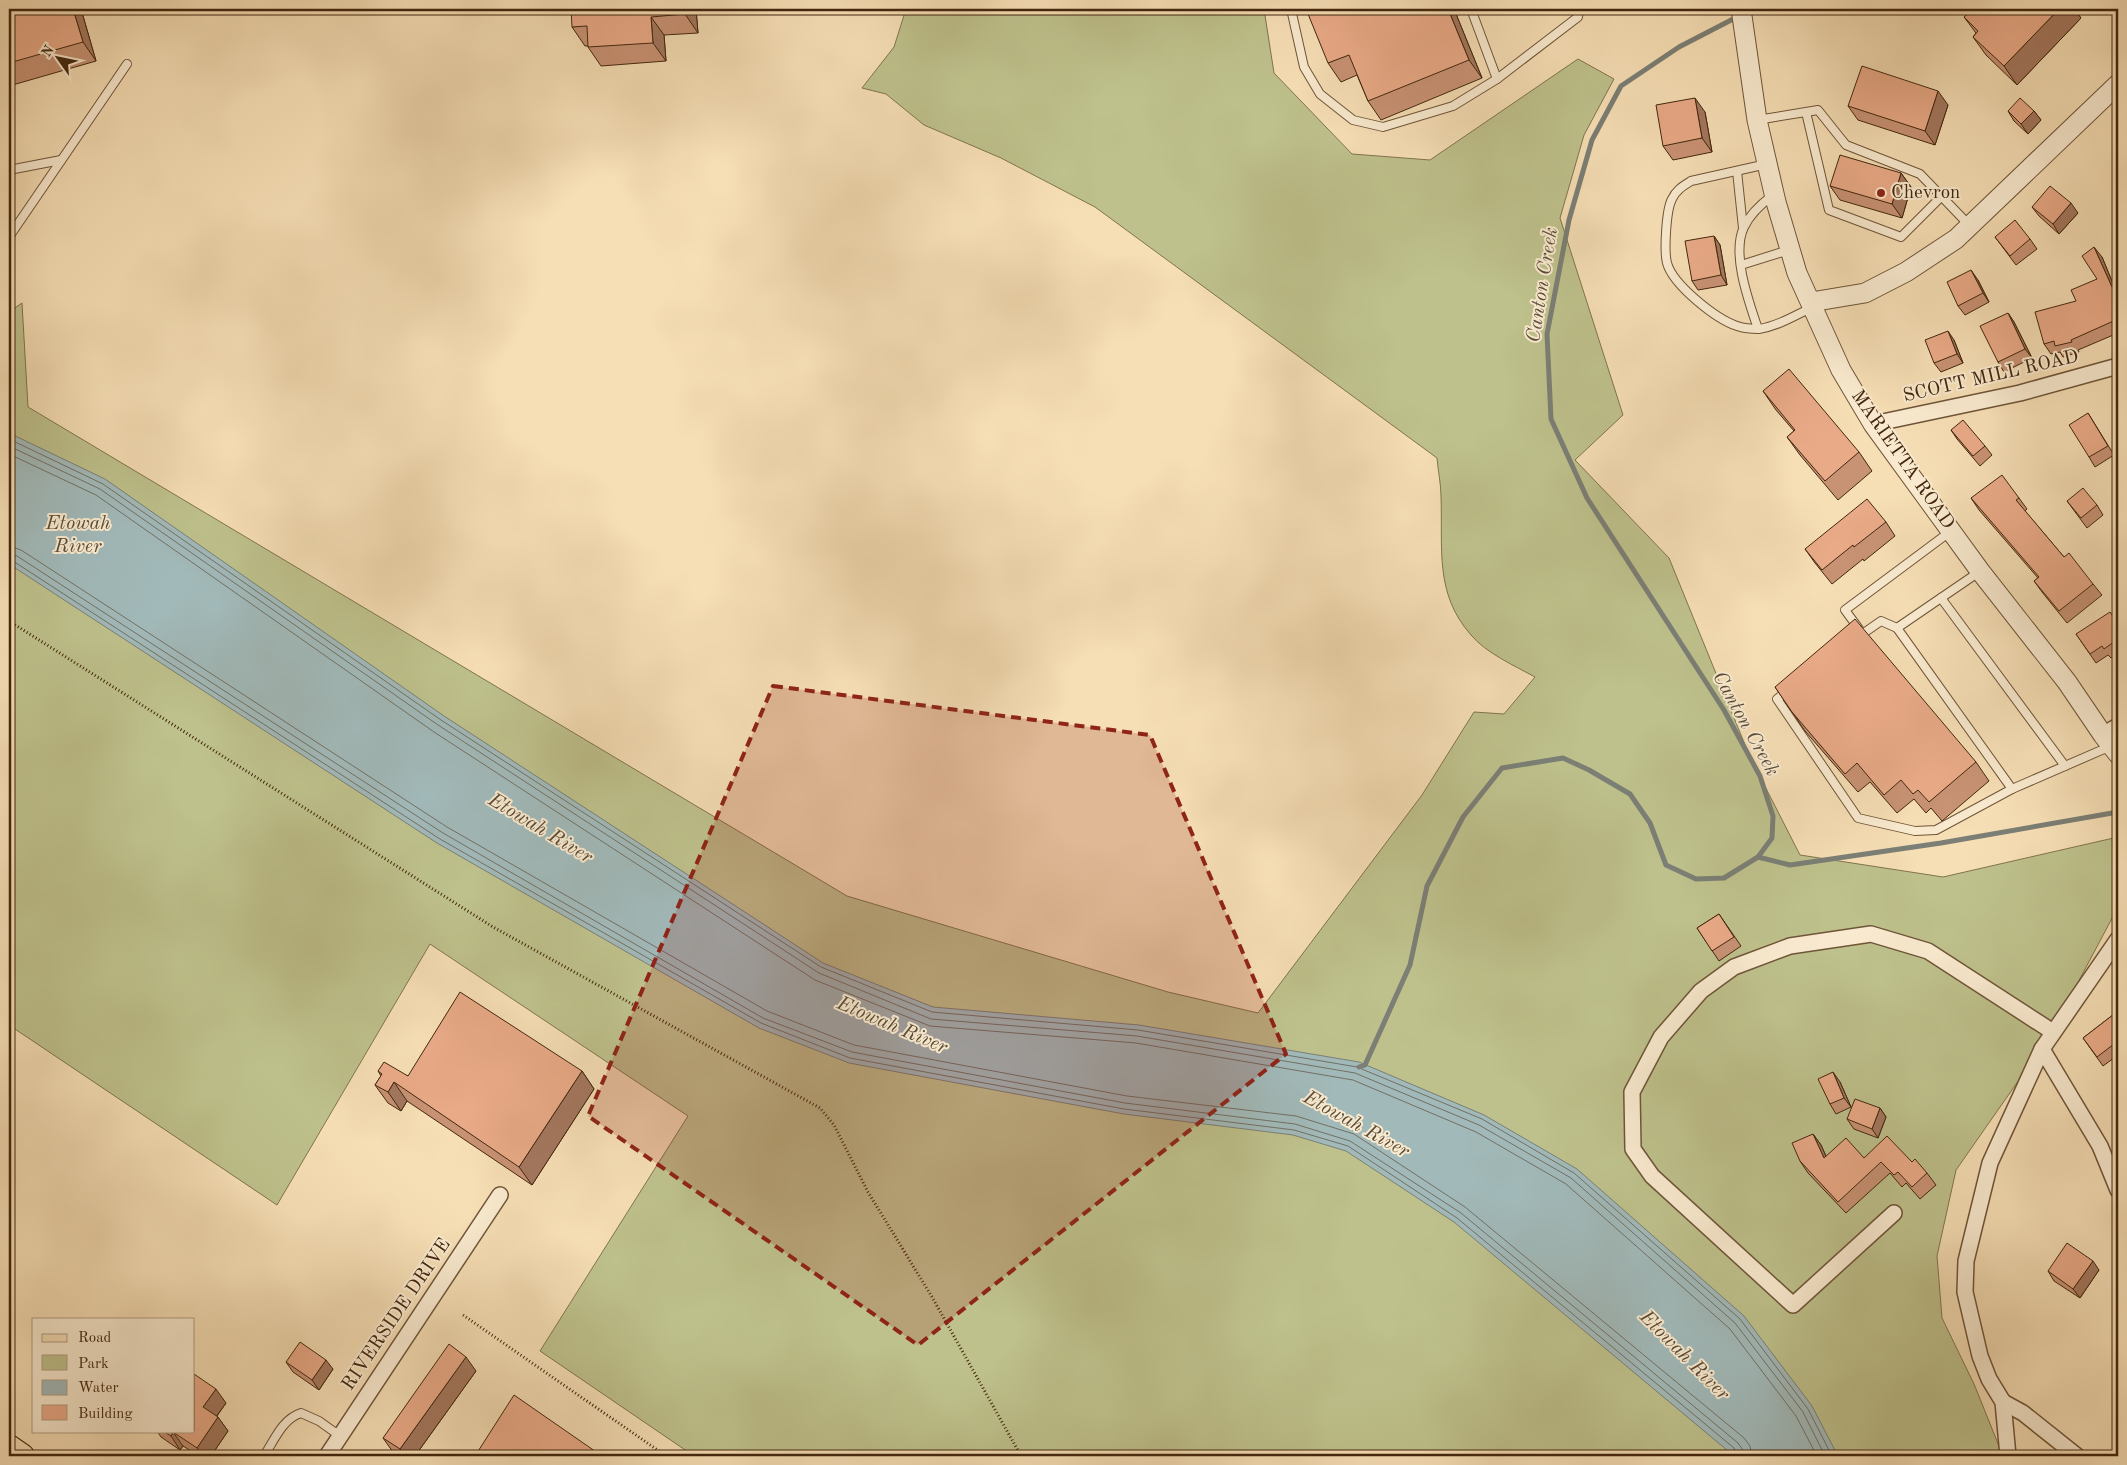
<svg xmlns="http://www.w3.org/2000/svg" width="2127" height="1465" font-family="'Old Standard TT',serif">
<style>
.green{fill:#bec18c;stroke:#80744d}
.water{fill:#a1b9b9;stroke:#7b7f75}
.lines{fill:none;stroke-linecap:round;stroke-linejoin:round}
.shore{stroke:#727064;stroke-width:1}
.stream{stroke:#7b7f75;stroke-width:5}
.service-casing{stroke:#6f5538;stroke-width:10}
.minor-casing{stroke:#6f5538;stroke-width:18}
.tertiary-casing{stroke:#6f5538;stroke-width:21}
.primary-casing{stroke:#42270e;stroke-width:26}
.path{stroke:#42270e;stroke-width:3;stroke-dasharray:1 2.5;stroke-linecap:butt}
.service{stroke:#f9eacf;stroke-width:8}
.minor{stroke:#f9eacf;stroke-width:15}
.tertiary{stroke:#f9eacf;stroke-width:19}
.primary{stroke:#f6deb5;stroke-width:24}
.wall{fill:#c89274;stroke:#42270e}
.shaded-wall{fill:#a3775e;stroke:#42270e}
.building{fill:#e9aa87;stroke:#42270e}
.marked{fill:#8f2418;fill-opacity:0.2;stroke:#8f2418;stroke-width:4;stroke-dasharray:10 6;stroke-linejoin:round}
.poi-dot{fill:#8f2418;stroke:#f9eacf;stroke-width:2}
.labels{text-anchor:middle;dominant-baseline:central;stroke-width:4;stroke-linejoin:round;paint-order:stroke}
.poi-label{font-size:19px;fill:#42270e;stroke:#f9eacf;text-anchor:start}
.street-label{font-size:19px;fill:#42270e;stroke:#f9eacf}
.water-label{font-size:20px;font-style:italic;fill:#5a4c39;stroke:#f9eacf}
</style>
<rect width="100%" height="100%" fill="#f6deb5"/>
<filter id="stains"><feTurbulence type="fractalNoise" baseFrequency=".004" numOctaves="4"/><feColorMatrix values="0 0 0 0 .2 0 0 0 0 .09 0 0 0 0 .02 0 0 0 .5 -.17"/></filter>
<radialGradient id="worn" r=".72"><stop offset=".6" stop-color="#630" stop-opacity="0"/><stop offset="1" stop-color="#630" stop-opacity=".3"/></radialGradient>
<path class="green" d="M906,9H1264L1274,73L1352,154L1430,160L1578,59L1614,79L1584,135L1560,218L1623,415L1575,460L1669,558L1750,757L1800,855L1943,877L2118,837V907L2049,1037L1956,1170L1937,1256L1942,1318L1974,1384L2003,1456H694L540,1351L688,1116L430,944L277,1205L9,1025V312L22,303L28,407L847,896L1168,992L1258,1013L1422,795L1474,712L1504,714L1535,677C1515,666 1486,653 1471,635C1434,593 1443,548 1441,496C1441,484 1438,471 1437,458L1095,207L1001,158L924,125L886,94L862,88L894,47Z"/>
<polygon class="water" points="9,433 105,479 444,716 823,963 933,1007 1139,1025 1359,1062 1484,1115 1577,1169 1744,1316 1812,1406 1838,1456 1734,1456 1454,1222 1346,1151 1293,1135 1124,1114 849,1063 759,1028 437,843 9,564"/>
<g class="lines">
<g class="shore">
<polyline points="9,439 103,484 441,720 821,967 932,1012 1138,1030 1357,1067 1482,1119 1574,1173 1740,1319 1808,1409 1832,1456"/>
<polyline points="9,446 100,489 438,725 819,973 931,1019 1137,1036 1355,1073 1479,1125 1571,1178 1735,1323 1803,1412 1825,1456"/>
<polyline points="9,454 96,495 434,732 815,980 930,1026 1136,1043 1353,1080 1476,1132 1566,1184 1730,1329 1796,1416 1817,1456"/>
<polyline points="9,546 21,550 447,827 767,1011 854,1045 1127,1096 1296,1116 1354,1134 1465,1207 1744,1438 1750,1446 1752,1456"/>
<polyline points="9,554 17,556 443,833 763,1018 852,1052 1125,1103 1295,1124 1350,1141 1461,1213 1738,1443 1743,1450 1744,1456"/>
<polyline points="9,560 13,561 440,839 761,1023 850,1058 1124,1109 1294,1130 1348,1146 1457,1218 1734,1448 1738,1456"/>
</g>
<g class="stream">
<polyline points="1758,857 1790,865 1941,843 2118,812"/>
<polyline points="1359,1067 1365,1065 1410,965 1427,886 1463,817 1502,768 1563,758 1589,770 1630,794 1650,823 1666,865 1696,879 1724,878 1758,857 1772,838 1773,816 1760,776 1724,710 1587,498 1551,419 1547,334 1569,220 1592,140 1621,86 1679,47 1737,17"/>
</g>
<g class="service-casing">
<g id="service">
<polyline points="1291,9 1304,67 1320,94 1353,120 1383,127 1453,106 1497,79 1578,17 1579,9"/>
<polyline points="1471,9 1497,79"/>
<polyline points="1806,112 1829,210 1901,237 1942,196"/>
<polyline points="1757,120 1818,110 1846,145 1920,174 1970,226"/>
<path d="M1767,164L1691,181C1683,186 1676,190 1672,199C1666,210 1664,251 1667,263C1673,285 1716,319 1737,326C1743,328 1753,329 1759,329C1778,326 1796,315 1813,307"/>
<polyline points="9,170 61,160"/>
<polyline points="1737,171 1743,228"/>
<polyline points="9,237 127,64"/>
<polyline points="1741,265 1789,250"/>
<path d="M1758,329C1749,302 1731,254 1744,227C1750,214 1761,204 1773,195"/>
<polyline points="1979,572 1897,628 2012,789 2111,746"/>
<polyline points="1941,598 2065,766"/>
<polyline points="1859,629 1845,610 1951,531"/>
<polyline points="1858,637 1881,621 1897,628"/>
<polyline points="1789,690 1777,699 1858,818 1915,831 1936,830 2012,789"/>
<path d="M264,1456C274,1441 282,1419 301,1413L319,1421L340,1436"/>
</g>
</g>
<g class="minor-casing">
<g id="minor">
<polyline points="1873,424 2020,393 2118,366"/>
<polyline points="2103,735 2118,726"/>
<polyline points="2042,1049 2100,1146 2118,1190"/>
<polyline points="1894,1213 1793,1305 1652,1176 1633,1149 1632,1092 1661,1037 1701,991 1734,967 1790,946 1871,934 1928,951 2053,1032"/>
<polyline points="2003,1402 2023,1413 2077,1456"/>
<polyline points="327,1456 500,1195"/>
<polyline points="2008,1456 2003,1402 1989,1379 1980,1356 1965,1292 1966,1261 1990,1163 2042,1049 2118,939"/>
</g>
</g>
<g class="tertiary-casing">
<g id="tertiary">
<polyline points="1741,9 1757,120 1776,202 1797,273 1841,370 1873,424 1980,571 2067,682 2103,735 2118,754"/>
<polyline points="1811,302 1865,293 1906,272 1956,239 2118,84"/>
</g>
</g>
<g class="primary-casing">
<polyline id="primary" points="9,1447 22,1456"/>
</g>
<g class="path">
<polyline points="9,621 493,927 820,1108 834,1125 868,1192 932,1297 1021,1456"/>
<polyline points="463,1315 666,1456"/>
</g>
<use href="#service" class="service"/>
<use href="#minor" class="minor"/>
<use href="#tertiary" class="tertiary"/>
<use href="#primary" class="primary"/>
</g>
<g class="wall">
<polygon points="9,9 81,9 96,61 9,86"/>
<polygon points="696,9 698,33 664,35 666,61 601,66 588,47 588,46 585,46 572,27"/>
<polygon points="1454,9 1482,78 1381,120 1368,101 1357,75 1341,82 1328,63"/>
<polygon points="1973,9 2074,9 2081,18 2017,85 1986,55 1973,37 1976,33 1964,17"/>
<polygon points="9,97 13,118 9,119"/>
<polygon points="1948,105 1935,145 1858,120 1848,106"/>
<polygon points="2008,111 2034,111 2041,120 2028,134 2014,121"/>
<polygon points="1705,112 1712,152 1673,160 1663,146"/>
<polygon points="1901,173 1911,187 1902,218 1840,200 1830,186"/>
<polygon points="2032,207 2078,213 2059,234 2039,216"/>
<polygon points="1714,236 1720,245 1727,285 1698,290 1692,281"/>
<polygon points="1995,237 2030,239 2037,249 2016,265"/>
<polygon points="2102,257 2114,286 2118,283 2118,333 2078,350 2079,352 2063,357 2060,352 2051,354 2044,344 2076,301 2097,279"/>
<polygon points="1978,280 1989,302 1965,315 1958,306"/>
<polygon points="2008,313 2014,322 2032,358 2004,372 1998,362"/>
<polygon points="1954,340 1963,363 1941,372 1934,363"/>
<polygon points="1763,391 1859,452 1872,471 1838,500 1800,455 1787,437 1794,431 1776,410"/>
<polygon points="2088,413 2114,455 2095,467 2089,457"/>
<polygon points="1951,430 1985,446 1992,455 1980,466 1957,439"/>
<polygon points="1971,498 2019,498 2027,509 2025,511 2064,557 2093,584 2102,595 2067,623 2042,592 2034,581 2038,578 1979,510"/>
<polygon points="2067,501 2097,505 2103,515 2087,528"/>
<polygon points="1886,522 1895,536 1864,561 1863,559 1832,584 1815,563 1805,549"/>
<polygon points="2118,623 2118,653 2111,658 2108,655 2096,663 2076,634"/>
<polygon points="1775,687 1976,762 1989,781 1942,821 1931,808 1926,813 1914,799 1897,813 1870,782 1858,792 1805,731"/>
<polygon points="1719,914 1741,946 1719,961 1697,928"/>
<polygon points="2118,1011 2118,1055 2103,1066 2083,1038"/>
<polygon points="378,1071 408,1076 582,1071 594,1089 532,1185 407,1101 401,1111 388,1103 375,1085 381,1076"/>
<polygon points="1840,1082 1851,1107 1836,1114 1830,1104"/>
<polygon points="1880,1108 1886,1117 1878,1138 1854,1129 1847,1119"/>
<polygon points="1813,1134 1821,1145 1826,1156 1864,1158 1912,1162 1927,1173 1936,1185 1920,1199 1906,1183 1902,1187 1890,1173 1846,1213 1808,1173 1800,1161"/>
<polygon points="2099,1270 2080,1298 2054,1281 2048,1271"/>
<polygon points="286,1362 333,1369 319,1390 293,1372"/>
<polygon points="476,1371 415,1456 399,1456 393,1452 383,1438"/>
<polygon points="226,1403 217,1416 228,1431 211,1456 199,1456 183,1446 180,1450 161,1437 157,1431 194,1431"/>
</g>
<g class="shaded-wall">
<polygon points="73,9 81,9 96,61 83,42"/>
<polygon points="684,9 696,9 698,33 685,14"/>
<polygon points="1448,9 1454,9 1482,78 1469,60"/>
<polygon points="2059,9 2074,9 2081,18 2017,85 2004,66"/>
<polygon points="651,17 664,35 666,61 653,43"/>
<polygon points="1938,91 1948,105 1935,145 1925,131"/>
<polygon points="9,97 13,118 9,111"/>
<polygon points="1695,98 1705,112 1712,152 1702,138"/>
<polygon points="2034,111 2041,120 2028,134 2021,124"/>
<polygon points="1901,173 1911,187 1902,218 1892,204"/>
<polygon points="2071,203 2078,213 2059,234 2053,224"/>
<polygon points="1714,236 1720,245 1727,285 1721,275"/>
<polygon points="2094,247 2102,257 2118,296 2112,287"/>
<polygon points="1971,270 1978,280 1989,302 1983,293"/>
<polygon points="2008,313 2014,322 2032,358 2025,349"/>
<polygon points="1948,331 1954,340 1963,363 1957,354"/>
<polygon points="582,1071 594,1089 532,1185 519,1167"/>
<polygon points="1833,1072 1840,1082 1851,1107 1844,1098"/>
<polygon points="394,1082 407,1101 401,1111 388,1092"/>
<polygon points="1880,1108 1886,1117 1878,1138 1872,1129"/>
<polygon points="1813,1134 1821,1145 1832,1170 1824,1158"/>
<polygon points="2093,1261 2099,1270 2080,1298 2073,1289"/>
<polygon points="466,1357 476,1371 415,1456 405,1456 400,1449"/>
<polygon points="326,1360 333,1369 319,1390 312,1380"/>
<polygon points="216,1389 226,1403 213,1421 203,1407"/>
<polygon points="218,1417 228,1431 211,1456 203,1456 197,1448"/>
<polygon points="173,1432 183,1446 180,1450 171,1436"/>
</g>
<g class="building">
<polygon points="9,9 73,9 83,42 9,63"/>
<polygon points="571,9 684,9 685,14 651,17 653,43 588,47 587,26 572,27"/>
<polygon points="1306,9 1448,9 1469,60 1368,101 1349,55 1328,63"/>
<polygon points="1973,9 2059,9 2004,66 1973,37 1978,31 1964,17"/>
<polygon points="1862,66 1938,91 1925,131 1848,106"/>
<polygon points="1695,98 1702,138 1663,146 1656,105"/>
<polygon points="2020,98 2034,111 2021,124 2008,111"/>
<polygon points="1840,155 1901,173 1892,204 1830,186"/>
<polygon points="2050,186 2071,203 2053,224 2032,207"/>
<polygon points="2015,220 2030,239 2010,256 1995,237"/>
<polygon points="1714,236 1721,275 1692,281 1685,241"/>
<polygon points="2094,247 2112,287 2118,283 2118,319 2071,340 2072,342 2055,346 2054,341 2044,344 2035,312 2076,301 2071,290 2097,279 2082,256"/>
<polygon points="1971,270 1983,293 1958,306 1947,282"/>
<polygon points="2008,313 2025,349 1998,362 1980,326"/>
<polygon points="1948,331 1957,354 1934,363 1925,340"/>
<polygon points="1789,369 1859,452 1825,481 1787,437 1795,430 1763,391"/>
<polygon points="2088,413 2108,446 2089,457 2069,425"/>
<polygon points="1963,420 1985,446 1973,456 1951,430"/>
<polygon points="2002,475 2019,498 2016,500 2064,557 2069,553 2093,584 2059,611 2034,581 2039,577 1971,498"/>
<polygon points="2083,488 2097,505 2081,518 2067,501"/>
<polygon points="1867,499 1886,522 1854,547 1853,545 1822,570 1805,549"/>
<polygon points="2110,612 2118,624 2118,639 2104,649 2102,646 2090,654 2076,634"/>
<polygon points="1855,619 1976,762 1929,802 1918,790 1913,794 1901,780 1884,795 1857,763 1845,774 1792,712 1775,687"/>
<polygon points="1719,914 1734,937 1712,951 1697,928"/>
<polygon points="460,992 582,1071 519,1167 394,1082 388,1092 375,1085 382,1074 378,1071 384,1062 408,1076"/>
<polygon points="2118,1011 2118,1041 2097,1057 2083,1038"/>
<polygon points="1833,1072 1844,1098 1830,1104 1818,1079"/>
<polygon points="1855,1099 1880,1108 1872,1129 1847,1119"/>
<polygon points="1813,1134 1824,1158 1846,1138 1864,1158 1887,1136 1912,1162 1915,1159 1927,1173 1912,1187 1898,1172 1894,1175 1881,1162 1838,1202 1800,1161 1792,1143"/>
<polygon points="2067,1243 2093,1261 2073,1289 2048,1271"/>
<polygon points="300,1342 326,1360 312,1380 286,1362"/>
<polygon points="449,1344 466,1357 400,1449 383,1438"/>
<polygon points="194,1374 216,1389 203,1407 218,1417 197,1448 173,1432 171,1436 163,1431 194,1431"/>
<polygon points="514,1395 602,1456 475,1456"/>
</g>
<path class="marked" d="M773,686L1150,735L1286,1054L918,1345L588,1116Z"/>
<circle class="poi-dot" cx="1881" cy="193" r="5"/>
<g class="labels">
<g class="poi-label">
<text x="1891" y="193">Chevron</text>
</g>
<g class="street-label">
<text transform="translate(1991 377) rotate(-13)">SCOTT MILL ROAD</text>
<text transform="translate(1902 460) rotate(55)">MARIETTA ROAD</text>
<text transform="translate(397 1315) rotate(-56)">RIVERSIDE DRIVE</text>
</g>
<g class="water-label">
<text transform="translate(1543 285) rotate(-81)">Canton Creek</text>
<text x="78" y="524">Etowah<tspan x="78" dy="23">River</tspan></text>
<text transform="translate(1745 724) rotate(61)">Canton Creek</text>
<text transform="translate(540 829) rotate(31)">Etowah River</text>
<text transform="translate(892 1026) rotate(23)">Etowah River</text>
<text transform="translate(1356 1125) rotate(29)">Etowah River</text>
<text transform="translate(1684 1356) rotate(45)">Etowah River</text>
</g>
</g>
<rect width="2127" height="1465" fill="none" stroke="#f6deb5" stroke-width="30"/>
<rect x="10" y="10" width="2107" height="1445" fill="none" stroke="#42270e" stroke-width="2.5"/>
<rect x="15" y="15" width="2097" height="1435" fill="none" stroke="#42270e"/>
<rect x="32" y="1318" width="162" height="115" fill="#f9eacf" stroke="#b09c82"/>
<rect x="42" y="1334" width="25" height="8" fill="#f6deb5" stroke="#b09c82"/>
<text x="78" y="1342" font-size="15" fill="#42270e">Road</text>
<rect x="42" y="1355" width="25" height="15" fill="#bec18c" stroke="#b09c82"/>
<text x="78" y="1368" font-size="15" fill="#42270e">Park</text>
<rect x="42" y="1380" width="25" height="15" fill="#a1b9b9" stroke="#b09c82"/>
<text x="78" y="1392" font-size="15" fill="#42270e">Water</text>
<rect x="42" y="1405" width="25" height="15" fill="#e9aa87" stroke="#b09c82"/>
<text x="78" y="1418" font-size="15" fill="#42270e">Building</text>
<g transform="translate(58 58) rotate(303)" stroke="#f9eacf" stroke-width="4" paint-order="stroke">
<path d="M0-4L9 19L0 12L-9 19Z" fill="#42270e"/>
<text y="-8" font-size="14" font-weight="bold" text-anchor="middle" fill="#42270e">N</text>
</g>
<rect width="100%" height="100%" filter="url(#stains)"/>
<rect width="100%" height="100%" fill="url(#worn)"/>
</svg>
